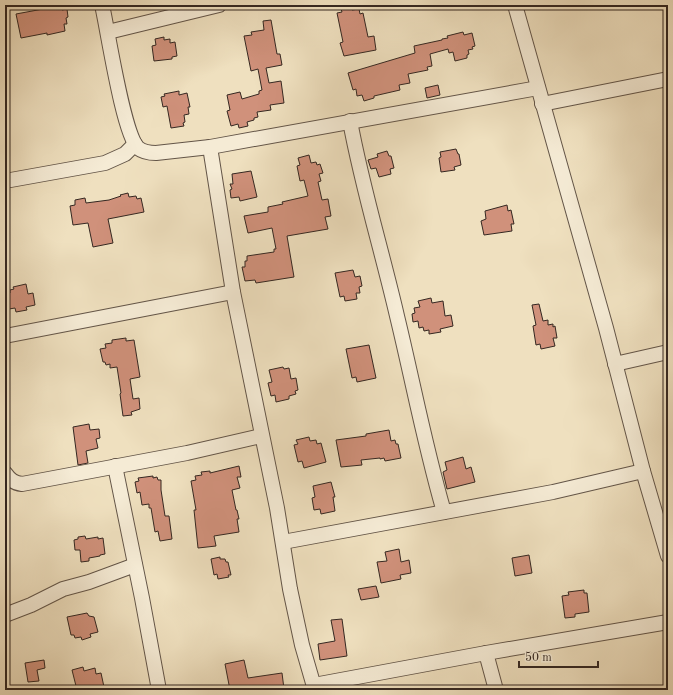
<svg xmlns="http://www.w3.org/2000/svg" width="673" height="695" font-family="'Old Standard TT',serif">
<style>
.building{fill:#d0917b;stroke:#342721}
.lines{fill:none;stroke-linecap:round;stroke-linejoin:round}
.minor-casing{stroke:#635548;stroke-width:16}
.minor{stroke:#f5ebd5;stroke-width:14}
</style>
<rect width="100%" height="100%" fill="#efe0bf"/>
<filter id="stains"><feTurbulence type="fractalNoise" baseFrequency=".005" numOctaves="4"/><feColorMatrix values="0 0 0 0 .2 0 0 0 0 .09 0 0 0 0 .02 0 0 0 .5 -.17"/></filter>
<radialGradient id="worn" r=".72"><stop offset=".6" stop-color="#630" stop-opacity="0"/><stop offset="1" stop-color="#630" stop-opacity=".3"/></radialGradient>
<g class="building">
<polygon points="51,5 62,5 62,10 67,9 68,17 66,18 67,24 64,24 65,31 47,35 47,33 21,38 16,14 43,9 42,7"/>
<polygon points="352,7 352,10 359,9 360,14 363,13 368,37 374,36 376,50 344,56 340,43 343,42 337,13 342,12 341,9"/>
<polygon points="271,20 277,54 280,54 282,65 266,68 269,83 281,81 284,103 270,105 271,110 257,112 258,117 254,118 254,120 247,122 248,126 239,128 238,124 231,126 227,111 230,110 227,95 240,92 242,99 259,94 259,91 262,90 258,69 251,71 244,36 252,35 251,32 264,30 263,21"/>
<polygon points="463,32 464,35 472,33 475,46 472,47 473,49 468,50 469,54 467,55 467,58 455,61 453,52 449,53 448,49 430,54 432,66 427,67 428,70 408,74 410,83 399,85 400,90 374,96 374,98 364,101 362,95 357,96 356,89 353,90 348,73 415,53 414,46 442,40 442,39 448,38 447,36"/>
<polygon points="164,37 164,40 170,39 170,43 175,42 177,56 172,57 172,59 154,61 152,46 156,45 155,39"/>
<polygon points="438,85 440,95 427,98 425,88"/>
<polygon points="179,91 179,95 187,93 190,107 188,107 189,114 184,115 185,122 183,123 184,126 171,128 167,106 163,107 161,97 165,96 164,94"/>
<polygon points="456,149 458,154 459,154 461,165 454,167 455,170 441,172 439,158 441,157 440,152"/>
<polygon points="387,151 389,156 391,156 394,168 390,169 391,174 379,177 376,168 371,169 368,160 378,157 377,154"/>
<polygon points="309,155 311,163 316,162 317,165 320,164 323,173 319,174 321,181 318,182 322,200 328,199 331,216 325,217 328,229 287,236 294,277 256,283 255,280 245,281 242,267 245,267 245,261 247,261 247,256 274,252 274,249 276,249 272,228 248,233 244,216 268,212 268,207 283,204 282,202 308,196 304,180 300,181 297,166 300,165 298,158"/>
<polygon points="251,171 257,197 240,201 239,197 231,198 230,190 232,189 230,184 233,184 232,174"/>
<polygon points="128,193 129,197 136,196 137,199 141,198 144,212 108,219 113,243 93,247 88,223 73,225 70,206 75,205 75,200 85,198 86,203 109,200 121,196 120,195"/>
<polygon points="507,205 508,211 511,210 514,224 511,224 512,231 484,235 481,221 486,219 485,211"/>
<polygon points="353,270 355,277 360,276 362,286 359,287 360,293 356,293 357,299 345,301 344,296 340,297 335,273"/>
<polygon points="26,284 28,294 33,293 35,305 26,307 27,310 16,312 15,308 9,309 6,293 10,293 10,290 14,289 13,287"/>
<polygon points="431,298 432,303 443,301 445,316 451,315 453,326 440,329 441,332 429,334 429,330 424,331 423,327 419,328 418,321 413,322 412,314 415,313 414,308 420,307 418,301"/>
<polygon points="539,304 543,321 548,320 548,325 553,324 553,327 555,326 557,338 553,338 555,346 541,349 540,344 536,345 533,326 536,325 532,305"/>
<polygon points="126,338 126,341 134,340 140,377 130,379 133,399 139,398 140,409 131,412 132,415 123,416 120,394 121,393 117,367 110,368 110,364 106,365 105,362 103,362 100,349 106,348 105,344 112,343 112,340"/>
<polygon points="369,345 376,378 357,382 356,377 352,378 346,349"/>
<polygon points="283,367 284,369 289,368 291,379 296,378 298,390 295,391 296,394 289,396 289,399 276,402 275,395 271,396 268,383 272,382 269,370"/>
<polygon points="89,424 90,430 99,429 100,438 96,439 98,448 86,451 88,463 78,465 73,427"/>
<polygon points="389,430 391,441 395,440 396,444 398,444 401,458 385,461 384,458 380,459 380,458 361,460 362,465 341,467 336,440 366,436 366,434"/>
<polygon points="309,437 310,441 316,440 317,444 321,443 326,462 304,468 302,461 298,462 294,445 298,444 296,440"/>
<polygon points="463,457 466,469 471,467 475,482 447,489 443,472 447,470 445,462"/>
<polygon points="239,466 241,477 237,477 240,488 232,490 236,510 237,510 239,519 237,519 239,532 214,536 216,546 198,548 194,510 196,510 191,481 196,480 195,476 202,475 201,472 210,471 210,473"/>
<polygon points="153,476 153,478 157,477 158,480 161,480 161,490 165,516 169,516 172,539 160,541 158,531 155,532 151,508 149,508 149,504 142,505 140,492 137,493 135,482 139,481 138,478"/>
<polygon points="331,482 335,497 333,497 335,511 321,514 320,509 314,510 312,498 315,497 313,486"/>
<polygon points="85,536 86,539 98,537 98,539 103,538 105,554 100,555 100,556 89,558 89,561 81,562 80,550 75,550 74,540 78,539 78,537"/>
<polygon points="399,549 401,562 409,560 411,573 400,575 401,579 381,583 377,562 387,561 385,552"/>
<polygon points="529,555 532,573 515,576 512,558"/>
<polygon points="220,557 220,559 225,559 226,562 228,562 231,575 228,575 229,577 218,579 217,574 214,575 211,559"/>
<polygon points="376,586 379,597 361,600 358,589"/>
<polygon points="584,590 584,593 587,593 589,612 575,614 575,617 565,618 562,596 569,595 568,592"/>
<polygon points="87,613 89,616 94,617 98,632 90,634 91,637 82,640 81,637 75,638 74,635 71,635 67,617"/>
<polygon points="342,619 347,656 320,660 318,644 335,641 331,620"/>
<polygon points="44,660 45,668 37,670 39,681 28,682 25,663"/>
<polygon points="244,660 248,678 282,673 284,689 230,690 225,664"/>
<polygon points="83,667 84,671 95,668 96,674 101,673 104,687 100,688 100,690 77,690 72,670"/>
</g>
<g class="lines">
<g class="minor-casing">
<g id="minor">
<path d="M102,5C108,31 123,133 138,148C143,152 150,153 156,153L210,147L538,88"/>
<polyline points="515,5 606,328 643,471 668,556"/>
<polyline points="108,32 219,5"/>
<polyline points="542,104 668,79"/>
<path d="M350,121C362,187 382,251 397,316C413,382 425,447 444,512"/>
<polyline points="210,147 233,292 277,508 290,589 302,645 315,690"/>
<polyline points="5,181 105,163 125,154 135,144"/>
<polyline points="5,336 233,292"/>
<polyline points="615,364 668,352"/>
<polyline points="115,466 142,598 159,690"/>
<path d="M5,473C10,480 14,483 22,484L187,453L261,436"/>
<polyline points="283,542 553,492 643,471"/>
<polyline points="5,615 31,605 63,589 89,582 135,565"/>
<polyline points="486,653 496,690"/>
<polyline points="314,685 486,653 668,622"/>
</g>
</g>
<use href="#minor" class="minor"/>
</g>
<rect width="673" height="695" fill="none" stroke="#efe0bf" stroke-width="20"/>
<rect x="6" y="6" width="661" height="683" fill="none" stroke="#342721" stroke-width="2"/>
<rect x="10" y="10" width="653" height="675" fill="none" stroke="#342721"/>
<path d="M519 661v6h79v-6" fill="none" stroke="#342721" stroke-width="2"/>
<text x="525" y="661" font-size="12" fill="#342721" stroke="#f5ebd5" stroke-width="3" paint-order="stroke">50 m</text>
<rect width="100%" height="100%" filter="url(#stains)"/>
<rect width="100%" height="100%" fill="url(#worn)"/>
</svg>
